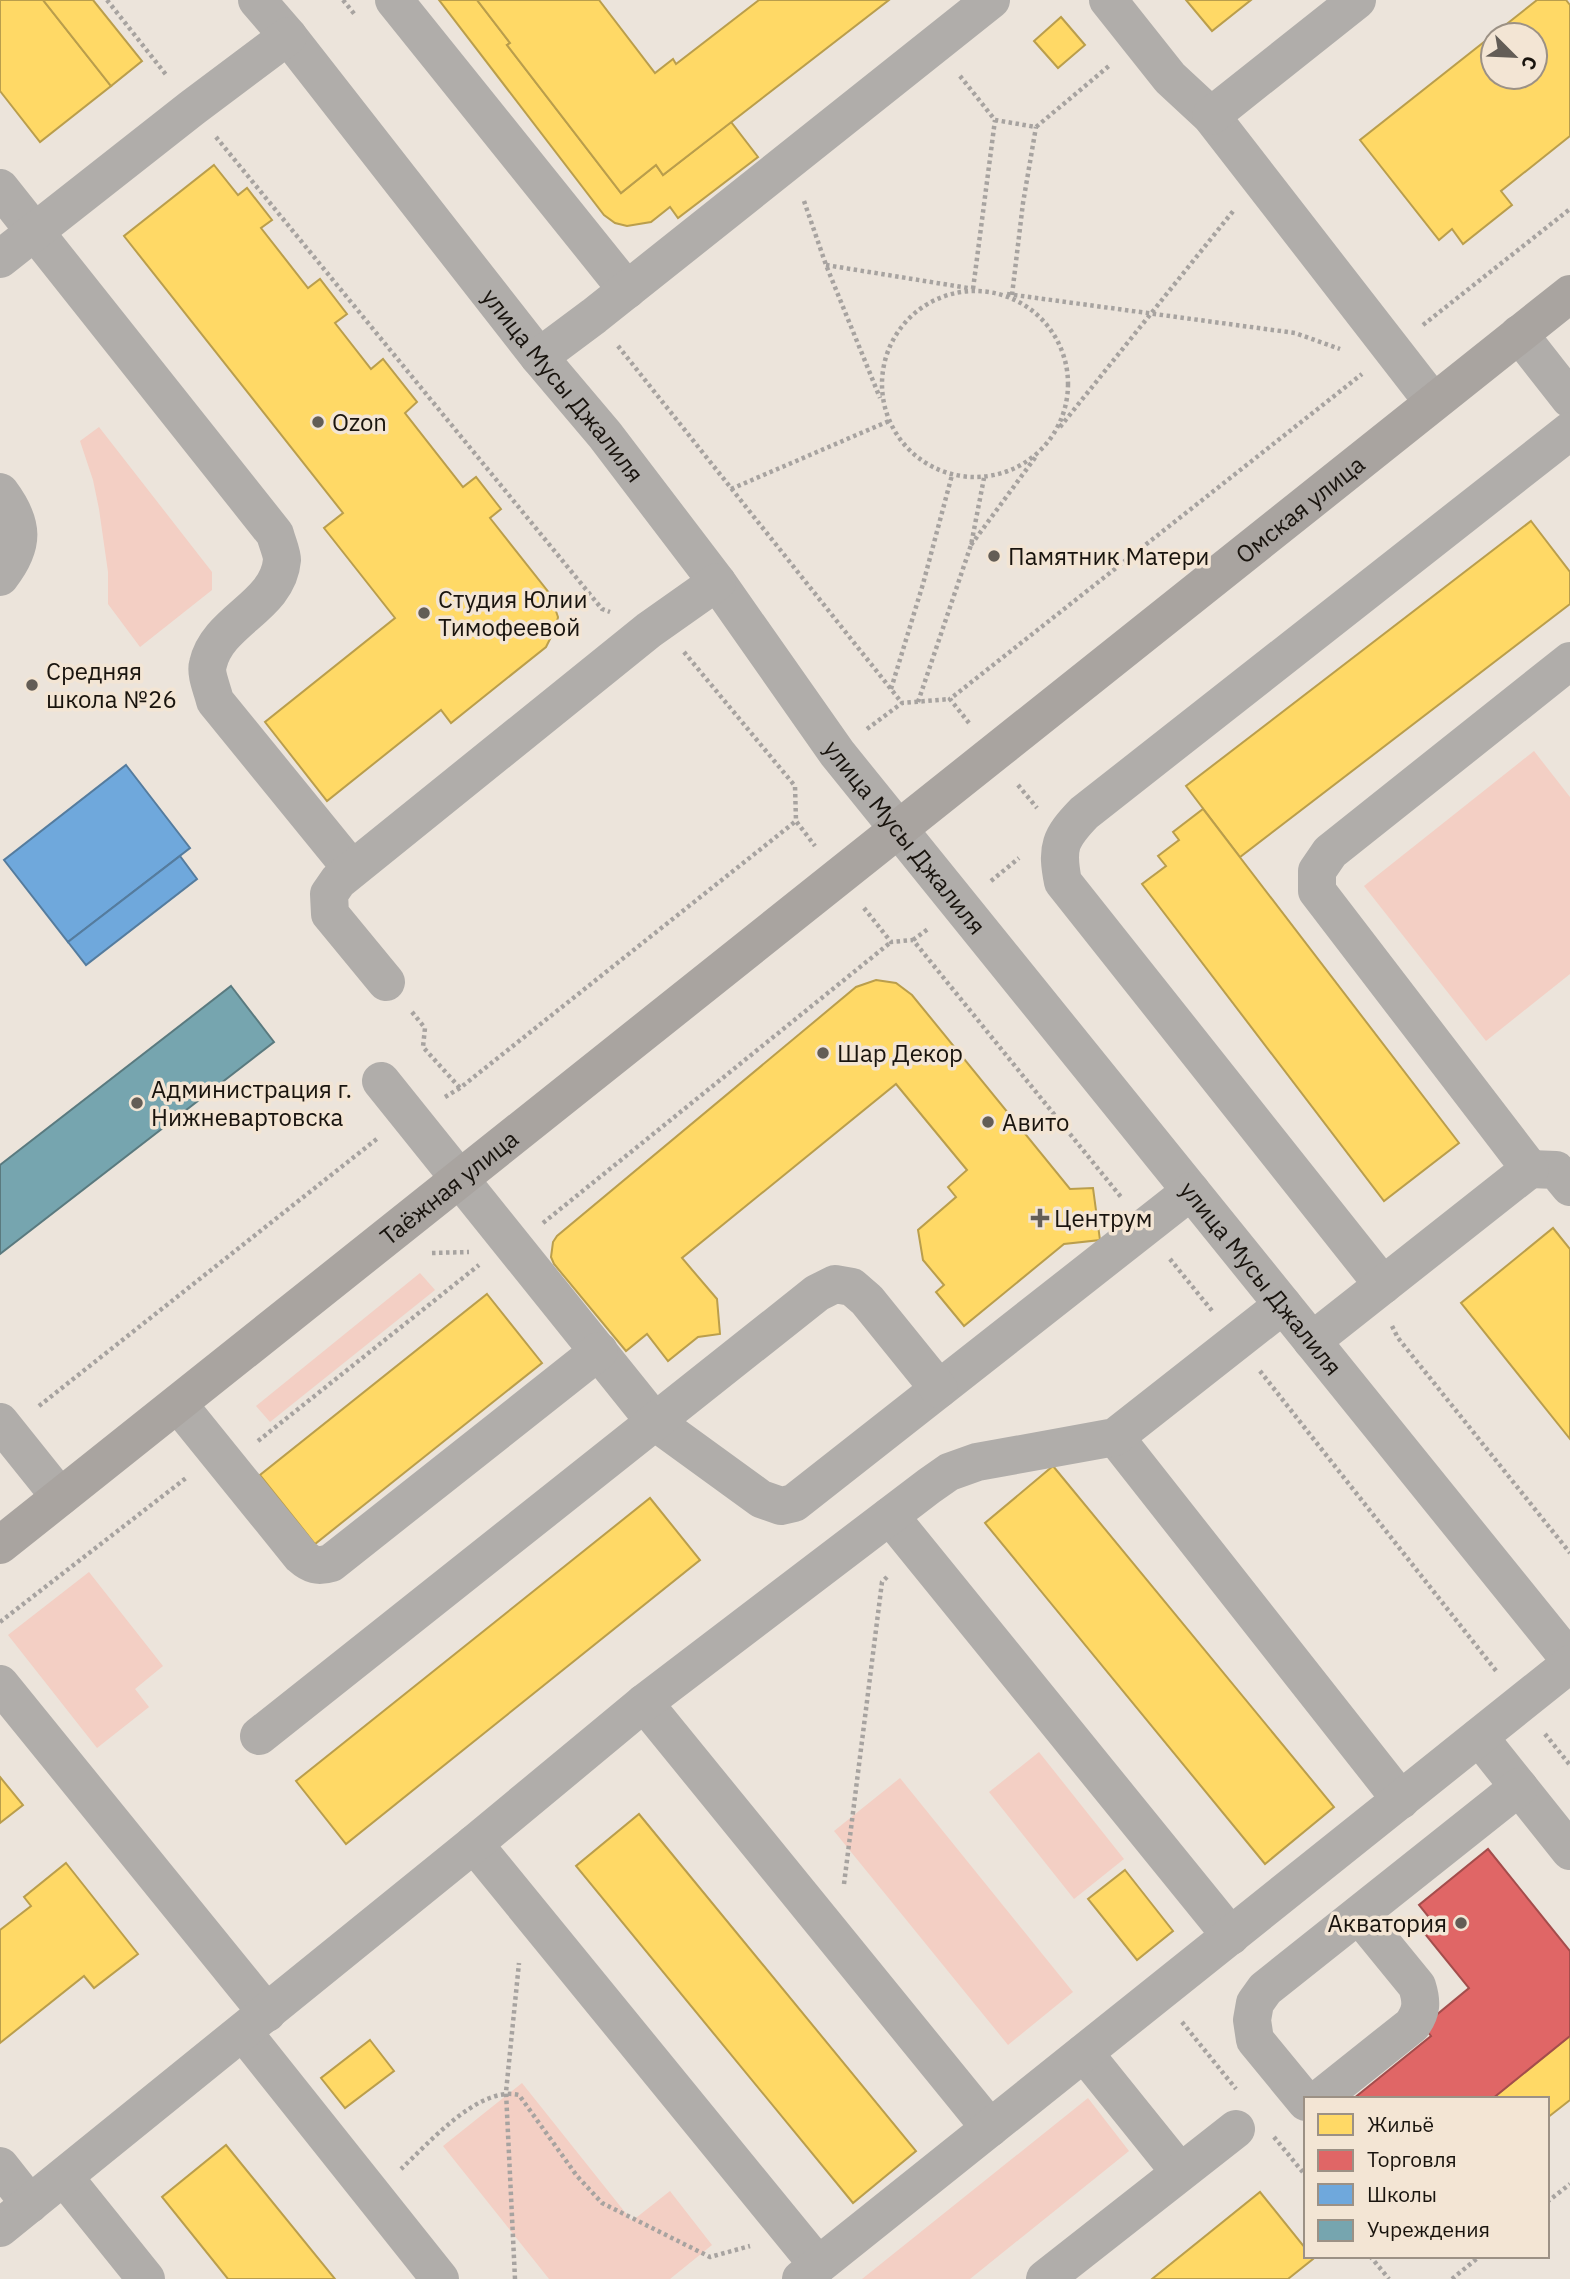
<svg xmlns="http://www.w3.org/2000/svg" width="1570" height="2279" font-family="'IBM Plex Sans',sans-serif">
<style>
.green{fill:#f3cfc4}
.homes{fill:#ffd966;stroke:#ba9e4c;stroke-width:2;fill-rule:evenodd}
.shops{fill:#e06666;stroke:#a44d4c;stroke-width:2}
.schools{fill:#6fa8dc;stroke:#557c9e;stroke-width:2}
.public{fill:#76a5af;stroke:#5a7a7f;stroke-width:2}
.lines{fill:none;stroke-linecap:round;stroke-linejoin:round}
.path{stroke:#a7a3a0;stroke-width:4.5;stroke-dasharray:3.5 3.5;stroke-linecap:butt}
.minor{stroke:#b0adaa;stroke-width:38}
.major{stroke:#a9a4a0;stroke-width:38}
.poi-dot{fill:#635d56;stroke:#f3e5d4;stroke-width:2.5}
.labels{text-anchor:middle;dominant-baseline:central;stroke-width:7;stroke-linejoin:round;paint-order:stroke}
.street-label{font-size:24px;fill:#19140e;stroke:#f3e5d4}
.poi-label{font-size:24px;fill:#19140e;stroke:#f3e5d4;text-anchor:start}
</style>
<rect width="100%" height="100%" fill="#ece4db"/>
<g class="green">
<polygon points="99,427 212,572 212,590 140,647 108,604 108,572 99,509 93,480 80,441"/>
<polygon points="1534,751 1570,797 1570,974 1486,1041 1364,886"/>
<polygon points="420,1273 435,1290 270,1422 256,1406"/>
<polygon points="89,1572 163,1666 135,1689 149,1707 97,1748 8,1635"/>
<polygon points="1039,1752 1124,1859 1074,1899 989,1792"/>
<polygon points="900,1778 1073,1992 1008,2045 834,1831"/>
<polygon points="522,2083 632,2221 670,2191 712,2245 670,2279 549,2279 443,2146"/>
<polygon points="1088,2098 1129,2151 970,2279 862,2279"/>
</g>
<g class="homes">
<polygon points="0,0 43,0 111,86 40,142 0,91"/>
<polygon points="43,0 93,0 142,61 111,86"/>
<polygon points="439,0 477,0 510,43 507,45 621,193 656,165 663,175 731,122 758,157 678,218 670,207 651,222 627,226 615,223 604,215"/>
<polygon points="477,0 599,0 655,73 673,59 676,64 759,0 889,0 663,175 656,165 621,193 507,45 510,43"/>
<polygon points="1186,0 1251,0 1212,31"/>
<path d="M1537,0H1566L1570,5V136L1501,191L1512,205L1463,244L1452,229L1439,240L1360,140ZM1493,35H1535V77H1493Z"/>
<polygon points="1061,17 1085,45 1058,68 1034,41"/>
<polygon points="214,165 238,195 247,188 272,220 261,228 308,288 320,279 347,314 335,323 371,369 383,359 417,402 405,413 463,487 476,477 501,509 490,518 550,594 558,617 556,627 546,647 451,723 441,710 327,801 265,722 395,618 324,528 343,513 124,236"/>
<polygon points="1531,521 1570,572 1570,604 1240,857 1186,786"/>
<polygon points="1203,809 1459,1143 1384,1201 1142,884 1166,866 1158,856 1179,840 1173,832"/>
<polygon points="876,980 896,983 912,995 1070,1189 1093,1188 1100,1240 1064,1244 964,1326 936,1292 944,1285 923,1260 918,1230 956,1197 948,1187 967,1170 896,1084 682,1258 717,1299 720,1334 698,1337 668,1361 647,1334 626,1351 554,1264 551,1257 553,1242 557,1236 856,987"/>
<polygon points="1553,1228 1570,1249 1570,1439 1461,1303"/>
<polygon points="487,1294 542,1363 315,1544 260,1475"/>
<polygon points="1053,1466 1334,1807 1265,1864 985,1523"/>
<polygon points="650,1498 700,1560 346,1844 296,1781"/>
<polygon points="0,1777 23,1805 0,1823"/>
<polygon points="639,1814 916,2151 853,2203 576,1866"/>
<polygon points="66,1863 138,1954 94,1988 84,1976 0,2043 0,1930 31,1906 24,1897"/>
<polygon points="1125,1870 1173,1931 1137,1960 1088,1899"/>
<polygon points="1570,2036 1570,2100 1547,2118 1547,2099 1492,2099"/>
<polygon points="370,2040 394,2071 345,2108 321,2078"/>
<polygon points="226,2145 335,2279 228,2279 162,2197"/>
<polygon points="1260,2192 1306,2249 1306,2256 1311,2256 1313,2259 1288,2279 1152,2279"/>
</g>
<polygon class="shops" points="1488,1849 1570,1951 1570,2036 1492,2099 1353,2099 1431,2036 1423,2026 1469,1988 1425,1934 1436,1926 1419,1905"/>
<g class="schools">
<polygon points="126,765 190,848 68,942 4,860"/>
<polygon points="180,856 197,879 86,965 68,942"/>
</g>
<polygon class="public" points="231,986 274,1042 0,1254 0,1165"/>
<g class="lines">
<g class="path">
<polyline points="107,0 167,76"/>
<polyline points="343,0 356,16"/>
<polyline points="960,76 995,120 1036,127 1110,65"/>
<polyline points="216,137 602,609 610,612"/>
<polyline points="804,201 826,265 880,398"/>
<polyline points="826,265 968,288"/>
<polyline points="973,289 995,120"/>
<circle cx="975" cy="384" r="93"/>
<polyline points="1007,294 1295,333 1340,349"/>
<polyline points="1012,295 1023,203 1036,127"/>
<polyline points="1423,325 1570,209"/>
<polyline points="618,346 902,703"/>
<polyline points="1060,427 1234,210"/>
<polyline points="731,489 889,421 889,419"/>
<polyline points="971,545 1037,455"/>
<polyline points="684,652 795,786 796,821 815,846"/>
<polyline points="891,689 923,584 952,475"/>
<polyline points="918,702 971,545 984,478"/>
<polyline points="969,723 950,699 1362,374"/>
<polyline points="867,729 902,703 950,699"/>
<polyline points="1018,785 1037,808"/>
<polyline points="991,881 1019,858"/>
<polyline points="864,908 891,942 913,940 1121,1197"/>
<polyline points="913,940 928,929"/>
<polyline points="412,1012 425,1028 423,1047 460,1088"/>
<polyline points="445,1097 460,1088 796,821"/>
<polyline points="543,1223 891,942"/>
<polyline points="432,1253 469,1252"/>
<polyline points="1170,1259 1213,1312"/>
<polyline points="1392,1326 1398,1338 1570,1553"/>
<polyline points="1260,1371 1497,1672"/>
<polyline points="39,1406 378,1138"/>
<polyline points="258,1441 479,1265"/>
<polyline points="0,1622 186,1478"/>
<polyline points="1545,1734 1570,1765"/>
<polyline points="844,1884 882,1582 888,1576"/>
<polyline points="1182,2022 1236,2089"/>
<polyline points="1274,2137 1306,2176"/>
<path d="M401,2169C428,2144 479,2085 519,2095L577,2176L602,2203L710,2257L750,2246"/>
<polyline points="1547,2202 1570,2184"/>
<polyline points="1370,2256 1389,2279"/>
<polyline points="515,2279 506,2092 519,1963"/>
<polyline points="1452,2279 1480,2256"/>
</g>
<g class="minor">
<path id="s1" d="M257,0L288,36L539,357L605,435L717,582L837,753L1570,1660"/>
<polyline points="394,0 627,290"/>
<polyline points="1108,0 1170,78 1211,116 1433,402"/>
<polyline points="1211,116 1357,0"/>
<path d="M0,188L275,534C277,542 282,553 282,560C278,607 218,620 208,664C205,674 213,691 215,701L351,868"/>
<polyline points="0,259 192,108 288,36"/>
<polyline points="1519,334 1570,399"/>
<polyline points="539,357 594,316 991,0"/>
<path d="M0,492C24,524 25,545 0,577"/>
<polyline points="386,982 330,914 329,894 338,881 649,630 717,582"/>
<polyline points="381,1081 655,1422 761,1499 781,1506 794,1503 1191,1191"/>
<polyline points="1530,1169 1556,1170 1570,1187"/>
<path d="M1383,1285L1063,882C1056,847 1060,838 1084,813L1570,431"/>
<polyline points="1312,1341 1530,1169 1317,891 1317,871 1330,852 1570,661"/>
<path d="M178,1404L301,1556C311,1565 318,1567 331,1563L599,1351"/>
<polyline points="0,1422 60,1497"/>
<polyline points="1115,1437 1401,1800"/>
<polyline points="890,1516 1231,1936"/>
<polyline points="0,1684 267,2013"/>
<polyline points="644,1703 990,2128"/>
<polyline points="259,1736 817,1293 835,1284 852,1287 867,1300 939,1389"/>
<polyline points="1479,1737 1570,1851"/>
<polyline points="474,1844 818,2265"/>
<polyline points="243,2032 440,2279"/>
<polyline points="1084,2053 1179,2171"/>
<path d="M1319,2099L1412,2025C1422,2011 1422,2002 1417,1986L1359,1915"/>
<polyline points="1306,2102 1255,2040 1252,2020 1255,2003 1265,1989 1519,1787"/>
<polyline points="0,2166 30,2204"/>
<polyline points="64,2177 146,2279"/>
<polyline points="0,2228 474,1844 644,1703 929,1486 949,1472 977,1462 1115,1437 1283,1305"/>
<polyline points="801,2279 1570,1664"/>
<polyline points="1045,2279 1236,2129"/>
</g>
<path class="major" id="s2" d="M0,1545L1570,294"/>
</g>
<g class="poi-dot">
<circle cx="318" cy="422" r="7"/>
<circle cx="994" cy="556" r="7"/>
<circle cx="424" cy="613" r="7"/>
<circle cx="32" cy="685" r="7"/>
<circle cx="823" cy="1053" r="7"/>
<circle cx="137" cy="1103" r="7"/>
<circle cx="988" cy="1122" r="7"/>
<path d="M1036.5 1207.5h7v7h7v7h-7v7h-7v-7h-7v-7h7z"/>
<circle cx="1461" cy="1923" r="7"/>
</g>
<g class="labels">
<g class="street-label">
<text stroke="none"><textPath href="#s1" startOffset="492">улица Мусы Джалиля</textPath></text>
<text stroke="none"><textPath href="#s2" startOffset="1662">Омская улица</textPath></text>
<text stroke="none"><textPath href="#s1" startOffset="1059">улица Мусы Джалиля</textPath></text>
<text stroke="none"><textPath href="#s2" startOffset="574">Таёжная улица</textPath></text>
<text stroke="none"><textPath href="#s1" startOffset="1626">улица Мусы Джалиля</textPath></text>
</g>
<g class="poi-label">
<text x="332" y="422">Ozon</text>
<text x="1008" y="556">Памятник Матери</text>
<text x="438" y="599">Студия Юлии<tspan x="438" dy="28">Тимофеевой</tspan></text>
<text x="46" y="671">Средняя<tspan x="46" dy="28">школа №26</tspan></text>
<text x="837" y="1053">Шар Декор</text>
<text x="151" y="1089">Администрация г.<tspan x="151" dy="28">Нижневартовска</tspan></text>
<text x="1002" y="1122">Авито</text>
<text x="1054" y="1218">Центрум</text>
<text x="1447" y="1923" text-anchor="end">Акватория</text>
</g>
</g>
<rect x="1304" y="2097" width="245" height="161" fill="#f3e5d4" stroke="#9c9185" stroke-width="2"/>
<rect x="1318" y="2114" width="35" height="21" fill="#ffd966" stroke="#9c9185" stroke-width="2"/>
<text x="1367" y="2132" font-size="21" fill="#19140e">Жильё</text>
<rect x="1318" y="2150" width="35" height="21" fill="#e06666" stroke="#9c9185" stroke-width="2"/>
<text x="1367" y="2167" font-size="21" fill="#19140e">Торговля</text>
<rect x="1318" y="2184" width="35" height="21" fill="#6fa8dc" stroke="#9c9185" stroke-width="2"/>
<text x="1367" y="2202" font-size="21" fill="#19140e">Школы</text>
<rect x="1318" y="2220" width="35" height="21" fill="#76a5af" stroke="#9c9185" stroke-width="2"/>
<text x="1367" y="2237" font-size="21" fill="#19140e">Учреждения</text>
<g transform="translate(1514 56) rotate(114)"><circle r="33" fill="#f3e5d4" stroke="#9c9185" stroke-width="2"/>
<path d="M0-5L12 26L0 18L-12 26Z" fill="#635d56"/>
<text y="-10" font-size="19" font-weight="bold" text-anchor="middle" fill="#19140e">С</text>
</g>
</svg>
